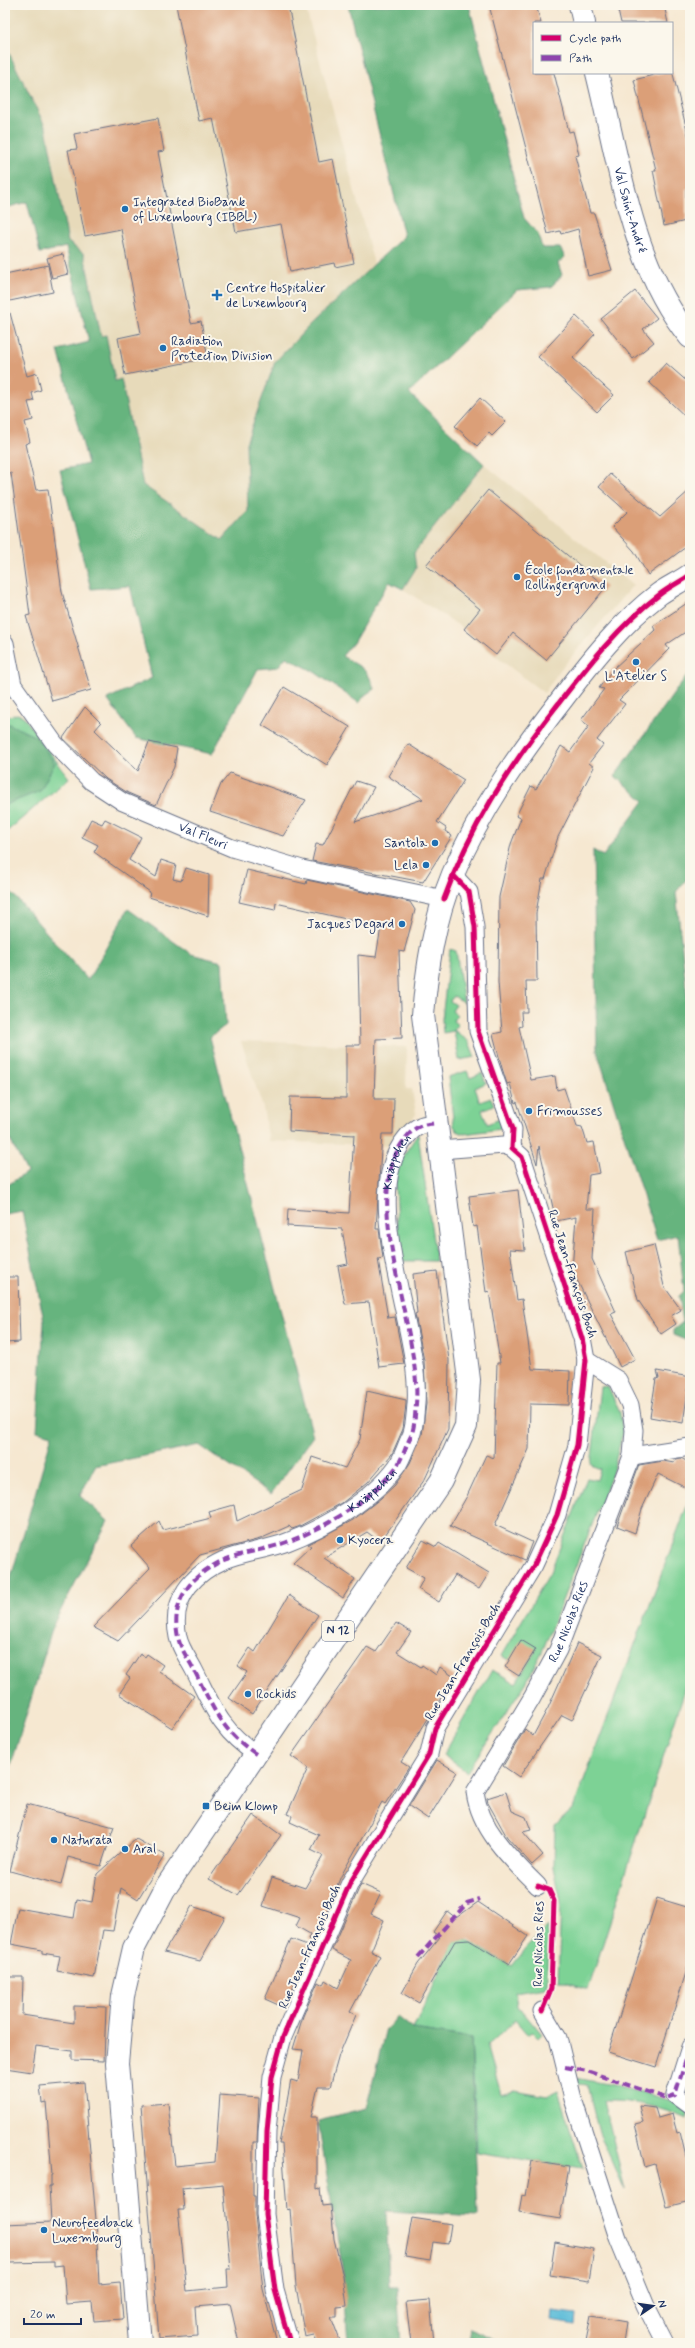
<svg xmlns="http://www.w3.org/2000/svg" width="695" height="2348" font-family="Mynerve,sans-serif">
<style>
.built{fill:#e7daba}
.green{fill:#7dd295;stroke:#4c807a}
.forest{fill:#66b47e;stroke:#40726e}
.water{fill:#5abcd8;stroke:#3a769b}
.building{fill:#db9f78;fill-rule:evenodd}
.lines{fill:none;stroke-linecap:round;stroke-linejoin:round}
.street-casing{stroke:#687086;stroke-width:19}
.secondary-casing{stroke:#687086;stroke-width:24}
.primary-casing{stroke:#687086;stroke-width:24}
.street{stroke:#fff;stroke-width:17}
.secondary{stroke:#fff;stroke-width:22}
.primary{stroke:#fff;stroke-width:22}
.quiet{stroke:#8e44ad;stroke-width:4;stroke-dasharray:8 4;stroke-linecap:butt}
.cycleway-casing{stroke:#fbf7ec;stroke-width:8}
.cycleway{stroke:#d6006c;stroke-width:5}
.poi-dot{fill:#1f6fb2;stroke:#fbf7ec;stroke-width:1.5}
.labels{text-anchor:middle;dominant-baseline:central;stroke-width:4;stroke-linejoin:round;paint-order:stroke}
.shield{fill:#fbf7ec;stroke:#5e6b89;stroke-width:1}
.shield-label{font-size:12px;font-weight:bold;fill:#1b2f5e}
.poi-label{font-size:13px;fill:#1b2f5e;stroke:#fbf7ec;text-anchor:start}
.street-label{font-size:13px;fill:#1b2f5e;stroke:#fbf7ec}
</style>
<rect width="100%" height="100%" fill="#fbf7ec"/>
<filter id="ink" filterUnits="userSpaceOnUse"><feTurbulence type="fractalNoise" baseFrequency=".025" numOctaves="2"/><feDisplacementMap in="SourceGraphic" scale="8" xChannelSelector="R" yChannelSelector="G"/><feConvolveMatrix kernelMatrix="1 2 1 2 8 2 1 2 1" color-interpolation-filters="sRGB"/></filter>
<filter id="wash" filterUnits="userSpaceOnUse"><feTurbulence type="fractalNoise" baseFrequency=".012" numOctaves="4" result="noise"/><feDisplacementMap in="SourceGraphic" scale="16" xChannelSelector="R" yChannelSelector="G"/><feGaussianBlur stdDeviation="0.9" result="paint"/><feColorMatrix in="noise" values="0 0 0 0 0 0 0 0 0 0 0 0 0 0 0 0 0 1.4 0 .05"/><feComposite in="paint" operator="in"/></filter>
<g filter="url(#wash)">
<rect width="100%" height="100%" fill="#f6e8d1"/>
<g class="built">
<polygon points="5,5 305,5 374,264 310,325 275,362 246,443 248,511 222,540 143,485 121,379 115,381 106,335 101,336 84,254 68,242 46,128 5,45"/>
<polygon points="484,464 633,585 560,670 544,693 477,642 464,629 403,589 416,568 414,553"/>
<polygon points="241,1041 407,1047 406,1089 412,1089 416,1114 395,1146 269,1141 263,1108"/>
</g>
<g class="green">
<polygon points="17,714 23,716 69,778 5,833 5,717"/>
<polygon points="450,949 456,951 464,1003 454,996 450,1001 456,1005 452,1011 457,1015 453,1021 458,1025 454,1030 469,1042 475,1057 459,1060 454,1031 443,1033 442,1019"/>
<polygon points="467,1071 470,1078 482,1073 486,1083 475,1088 480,1102 491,1098 494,1105 482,1110 487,1124 500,1119 501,1129 464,1134 458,1132 454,1126 448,1077"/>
<polygon points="418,1134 436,1261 399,1261 394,1169"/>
<polygon points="608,1386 620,1413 623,1432 612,1474 542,1652 526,1683 467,1772 443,1755 492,1670 516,1683 536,1650 510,1660 501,1656 550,1573 587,1478 597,1480 600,1469 591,1465 600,1387"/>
<polygon points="690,1498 690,1681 688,1680 588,1990 558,1981 561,1902 554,1867 555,1826 573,1809"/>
<polygon points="548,1926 547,1984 545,1987 515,1992 517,2007 523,2011 542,2034 538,2038 531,2031 527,2034 515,2020 487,2045 501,2094 514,2090 548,2096 558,2091 583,2169 477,2152 471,2038 413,2029 454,1941 466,1940 512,1966 526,1948"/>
<path d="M576,2078L627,2088L690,2106L687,2119C659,2107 634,2100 604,2101L625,2190L599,2133L587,2085L578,2084Z"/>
</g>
<g class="forest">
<path d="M348,5H469L524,218L538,234L542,248H560L565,257L558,263L562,275L551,287L517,290L409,393L484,464L414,553L416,568L403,589L389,582L353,643L342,656C359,667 368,667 374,689L365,695L359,703L313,671L286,657L278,667L258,669L212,754L136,738L107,699L152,678L130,586L91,589L60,470L88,464L58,350L89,342L66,247L40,253L27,202L5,208V45L46,128L68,242L84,254L101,336L106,335L115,381L121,379L143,485L222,540L248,511L246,443L275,362L310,325L404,236Z"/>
<polygon points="687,675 690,675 690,875 676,892 690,1024 690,1342 673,1335 673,1330 683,1322 679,1296 684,1291 678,1235 657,1240 597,1051 593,850 603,856 644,801 615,776"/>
<polygon points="5,722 36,737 55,763 40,791 5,805"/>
<polygon points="5,885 88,980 128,909 191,954 222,962 226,1025 210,1037 313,1436 271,1494 199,1445 95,1466 80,1496 108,1521 54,1623 5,1785 5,1598 52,1435 37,1431 44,1321 22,1211 5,1214 5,1187 27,1172 5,1130"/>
<polygon points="398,2017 413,2029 471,2038 478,2216 386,2211 389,2287 397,2287 401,2343 348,2343 343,2273 318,2121 366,2109 386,2028"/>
<polygon points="470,2329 503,2343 468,2343"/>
</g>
<polygon class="water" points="552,2311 576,2314 575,2325 551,2321"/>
<g id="blocks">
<g class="building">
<polygon points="176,5 288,5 319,162 333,159 354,263 335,267 334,263 290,272 281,224 236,232 213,118 199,121"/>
<polygon points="489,5 536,5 541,23 534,23 534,73 554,73 569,132 573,131 579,155 575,156 590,213 594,213 612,270 588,276 578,229 561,234 560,231 548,234"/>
<polygon points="617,5 664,5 668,23 621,23"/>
<polygon points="672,70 690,143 690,188 686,189 686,221 664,226 653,170 656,170 634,80 661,73 672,73"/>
<polygon points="158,118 164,151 158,152 191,323 201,321 208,358 125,375 118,338 141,333 121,229 85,236 68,150 77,149 74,134"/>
<polygon points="63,254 68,274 52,278 47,258"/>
<polygon points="48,265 53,292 5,302 5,274"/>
<polygon points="635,291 657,318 643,329 654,342 633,359 601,319"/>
<polygon points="10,313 27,376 37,373 41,390 32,393 34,401 28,402 33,420 25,422 30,442 25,444 36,490 48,489 62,592 91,690 52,701 26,616 30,615 11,473 8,474 5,463 5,314"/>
<polygon points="576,316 595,334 573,358 614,395 597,412 538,357"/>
<polygon points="666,363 690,384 690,421 649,382"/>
<polygon points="480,398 506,422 492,436 489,433 477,446 455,426"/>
<polygon points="610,474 660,517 690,490 690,544 648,575 634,551 612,527 627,512 599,487"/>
<polygon points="488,490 606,587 546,660 513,633 496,655 464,629 480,609 426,565"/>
<polygon points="690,601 690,629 666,645 669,649 619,700 625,704 597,740 603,745 589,763 594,767 558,837 545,879 542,879 536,913 537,981 526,981 527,1012 521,1012 522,1026 519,1027 531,1080 555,1076 557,1090 564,1088 577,1126 582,1127 587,1143 594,1142 600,1173 589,1175 586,1209 595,1209 592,1259 616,1312 611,1314 635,1359 620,1367 572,1270 576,1217 556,1221 539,1146 537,1164 517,1102 515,1103 510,1083 507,1084 502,1068 493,1034 502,1032 498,982 499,897 511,844 521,818 516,816 531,786 536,789 561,746 570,752 589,726 581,720 604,689 599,688 613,669 655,630 653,626"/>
<polygon points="284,687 350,727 327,765 262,725"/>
<polygon points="85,707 101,723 95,730 138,771 149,742 177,748 174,767 156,805 128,793 106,779 63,738"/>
<polygon points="408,744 464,780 437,822 446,828 445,831 452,836 423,882 312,861 316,844 323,845 356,781 374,787 355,822 423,799 388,776"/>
<polygon points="230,773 306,800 283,836 210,812 221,784"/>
<polygon points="91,819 102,824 105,819 141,837 129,860 156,877 161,860 176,865 173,879 181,881 186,868 209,875 208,916 149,897 150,892 94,852 98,845 82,837"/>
<polygon points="247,870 306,884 307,880 410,902 415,910 404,952 399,951 402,1038 376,1039 374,1099 394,1099 393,1134 382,1134 376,1229 379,1229 383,1258 378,1259 388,1318 395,1317 404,1364 379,1367 369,1302 345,1304 338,1266 348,1264 342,1229 287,1226 288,1209 349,1213 354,1135 289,1131 290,1097 346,1098 346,1045 360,1045 358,955 376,957 381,927 276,903 275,910 239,902"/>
<polygon points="518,1190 525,1250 510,1249 517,1300 522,1299 532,1369 570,1371 569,1405 530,1404 529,1449 495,1525 532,1542 525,1560 450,1526 467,1496 486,1455 494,1458 497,1363 500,1363 489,1291 486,1292 477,1226 473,1227 469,1196"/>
<polygon points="654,1245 664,1286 681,1310 671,1316 676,1324 661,1334 638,1300 626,1252"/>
<polygon points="437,1271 449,1360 448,1429 425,1479 380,1542 367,1532 324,1558 355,1579 343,1598 293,1563 311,1546 308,1544 353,1520 381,1498 395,1485 410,1463 422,1435 426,1404 424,1361 415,1314 417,1313 413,1274"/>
<polygon points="5,1277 18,1277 20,1342 5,1343"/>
<polygon points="657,1371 690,1377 683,1423 650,1417 656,1379 659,1378"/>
<polygon points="367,1391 406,1400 406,1404 403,1429 392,1454 368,1482 342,1503 298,1527 292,1529 289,1526 260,1539 200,1555 118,1641 93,1627 150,1568 131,1546 159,1521 163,1530 211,1518 209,1512 234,1505 237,1521 302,1490 312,1457 345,1468 360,1439"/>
<polygon points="681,1458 690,1463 690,1490 658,1474 642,1509 635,1533 617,1526 639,1465 663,1461 674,1463 676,1459"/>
<polygon points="423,1540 436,1547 439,1543 489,1573 479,1589 455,1575 439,1602 418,1589 424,1578 406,1568"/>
<polygon points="289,1595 318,1615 252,1714 229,1698 247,1672 238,1666 250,1648 255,1652"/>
<polygon points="396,1623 411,1632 397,1652 421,1667 422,1665 436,1675 440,1667 454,1677 401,1762 409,1767 385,1804 382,1802 341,1876 314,1942 308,1939 310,1934 296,1926 300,1918 263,1906 272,1877 305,1888 323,1856 311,1850 319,1835 290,1822 292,1816 287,1814 308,1768 291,1756 367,1647 376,1652"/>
<polygon points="521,1640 536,1649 519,1676 505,1667"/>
<polygon points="577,1643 602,1655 572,1720 562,1715 519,1777 503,1766 525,1729 533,1736 548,1708"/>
<polygon points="140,1654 145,1657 147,1654 163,1665 159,1671 194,1696 172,1728 119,1694 130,1678 126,1675"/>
<polygon points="437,1760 457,1772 428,1819 409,1806"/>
<polygon points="506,1792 512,1811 526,1817 531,1830 523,1832 543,1855 532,1865 507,1837 488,1803 487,1798"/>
<polygon points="27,1804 114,1827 101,1866 68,1857 61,1885 10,1871"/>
<polygon points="253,1815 281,1835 238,1895 209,1879"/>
<polygon points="136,1839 165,1855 138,1899 121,1888 113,1931 103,1930 94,1978 57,1971 60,1956 42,1953 42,1950 11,1944 18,1908 74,1918 77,1899 92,1902 97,1874"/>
<polygon points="361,1884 381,1893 371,1914 384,1920 371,1951 380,1956 350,2012 356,2015 339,2055 330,2087 318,2087 311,2117 317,2117 317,2189 320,2188 322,2206 331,2205 334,2239 343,2276 347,2306 337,2307 337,2317 331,2317 341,2343 317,2343 314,2335 305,2337 296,2286 290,2209 287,2210 282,2144 279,2144 291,2080 298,2082 303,2050 293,2049 303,2016 318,1982 323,1985 325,1980 338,1988 351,1960 332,1950"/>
<polygon points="657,1898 690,1908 690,1960 656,2067 608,2052"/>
<polygon points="478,1902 528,1936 509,1964 469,1940 455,1941 419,2003 402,1993 418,1964 440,1937 433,1932 447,1911 456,1918"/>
<polygon points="192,1906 225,1917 200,1961 164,1952"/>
<polygon points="291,1939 310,1946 285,2008 265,1999"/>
<polygon points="8,1977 23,1977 22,2015 74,2023 74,2006 106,2007 104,2061 72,2060 72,2051 36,2046 32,2072 5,2068"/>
<polygon points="84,2082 96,2220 99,2284 120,2282 123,2319 94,2321 92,2302 66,2304 63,2265 54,2266 54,2262 9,2263 8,2254 5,2254 5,2224 51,2222 49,2186 51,2186 51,2175 52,2175 46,2102 42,2103 40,2086"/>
<path d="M220,2095L259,2098L257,2142H253V2196H255V2215L263,2289L277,2343H239L230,2304L195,2307L197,2336L159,2339L141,2105L168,2103L175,2166L215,2162ZM223,2184L231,2269H227L228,2287L187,2291L178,2210H184L182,2188Z"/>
<polygon points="639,2106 655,2108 658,2118 672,2114 677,2133 680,2132 686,2157 690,2156 690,2201 666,2207 655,2164 645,2167 635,2124 643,2122"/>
<polygon points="532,2161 569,2167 560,2219 519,2212 522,2195 526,2196"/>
<polygon points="412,2218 451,2224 448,2244 433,2242 430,2261 405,2257"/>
<polygon points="555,2242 594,2249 589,2281 550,2275"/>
<polygon points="430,2300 434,2343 411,2343 406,2302"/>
<polygon points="591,2316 626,2322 623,2343 586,2341"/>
</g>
</g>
</g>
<g filter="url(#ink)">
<use href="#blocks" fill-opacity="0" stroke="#687086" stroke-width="1"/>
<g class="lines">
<g class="street-casing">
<g id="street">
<path id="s1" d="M5,643L13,685L55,744L91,781L123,802L232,848L302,869L444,899"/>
<polyline points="453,875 469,892 475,927 478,1031 513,1129 512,1148"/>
<polyline points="632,1456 690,1447"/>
<path id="s2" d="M256,1754C220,1730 213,1707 194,1670C189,1660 180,1648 178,1637C170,1600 191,1575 224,1560C243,1552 266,1550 287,1542C325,1528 373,1499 397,1466C403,1457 406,1445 411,1436C415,1426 415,1414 416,1404C422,1331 357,1198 405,1139C408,1135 414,1128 420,1126C424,1124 431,1124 436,1123"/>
<path id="s3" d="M538,1886C512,1860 480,1830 475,1792L532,1698L558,1650L632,1456L634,1430L630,1405L618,1380L586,1360"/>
<polyline points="542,2011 558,2038 573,2099 618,2238 646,2306 665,2343"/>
<polyline points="690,2047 675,2095 690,2106"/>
<polyline points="290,2343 275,2290 265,2214 267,2132 272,2077 283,2037 350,1883 429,1754 435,1728 534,1565 557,1515 577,1445 586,1360 582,1338 522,1157 512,1148 504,1145 440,1150"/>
</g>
</g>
<g class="secondary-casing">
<g id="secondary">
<polyline points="580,5 584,23"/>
<path id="s4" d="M597,73C619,161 631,265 690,337"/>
</g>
</g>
<g class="primary-casing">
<path id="primary" d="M140,2343L117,2063L123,1996L134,1948L166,1887L441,1481L466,1426L469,1380L423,1015C427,967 434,920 453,874C480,810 520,753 563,698C591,661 621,623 659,594C669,587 680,582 690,575"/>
</g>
<use href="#street" class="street"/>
<use href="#secondary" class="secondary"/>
<use href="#primary" class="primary"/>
<g class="quiet">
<path d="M256,1754C220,1730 213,1707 194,1670C189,1660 180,1648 178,1637C170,1600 191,1575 224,1560C243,1552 266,1550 287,1542C325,1528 373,1499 397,1466C403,1457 406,1445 411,1436C415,1426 415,1414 416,1404C422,1331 357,1198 405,1139C408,1135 414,1128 420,1126C424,1124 431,1124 436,1123"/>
<polyline points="418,1957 467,1903 480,1899"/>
<polyline points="565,2067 587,2071 666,2098 675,2095 690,2047"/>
</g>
<g class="cycleway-casing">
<g id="cycleway">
<path d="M444,899C469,829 509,767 555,708C586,668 618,626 659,595C669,587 680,582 690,575"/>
<polyline points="538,1886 549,1890 554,1901 551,1989 542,2011"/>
<polyline points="290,2343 275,2290 265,2214 267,2132 272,2077 283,2037 350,1883 429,1754 435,1728 534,1565 557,1515 577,1445 586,1360 582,1338 522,1157 512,1148 513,1129 478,1031 475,927 469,892 453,875"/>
</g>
</g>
<use href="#cycleway" class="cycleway"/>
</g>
</g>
<g class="poi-dot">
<circle cx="125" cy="209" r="4"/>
<path d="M215 289h4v4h4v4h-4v4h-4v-4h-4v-4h4z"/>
<circle cx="163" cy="348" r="4"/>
<circle cx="517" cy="577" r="4"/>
<circle cx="636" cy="662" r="4"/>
<circle cx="435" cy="843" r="4"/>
<circle cx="426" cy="865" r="4"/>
<circle cx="402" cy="924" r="4"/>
<circle cx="529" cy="1111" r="4"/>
<circle cx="340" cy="1540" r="4"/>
<circle cx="248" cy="1694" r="4"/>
<rect x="202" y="1802" width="8" height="8" rx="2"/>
<circle cx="54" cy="1840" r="4"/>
<circle cx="125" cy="1849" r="4"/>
<circle cx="44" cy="2230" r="4"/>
</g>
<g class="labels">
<rect class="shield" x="322" y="1621" width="32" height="20" rx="3"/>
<g class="shield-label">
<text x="338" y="1631">N 12</text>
</g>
<g class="poi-label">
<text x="133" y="202">Integrated BioBank<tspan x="133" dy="15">of Luxembourg (IBBL)</tspan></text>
<text x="226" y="288">Centre Hospitalier<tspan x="226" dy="15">de Luxembourg</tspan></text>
<text x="171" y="341">Radiation<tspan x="171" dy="15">Protection Division</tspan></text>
<text x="525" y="570">École fondamentale<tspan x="525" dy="15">Rollingergrund</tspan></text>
<text x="636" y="676" text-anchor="middle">L'Atelier S</text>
<text x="427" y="843" text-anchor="end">Santola</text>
<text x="418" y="865" text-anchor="end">Lela</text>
<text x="394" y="924" text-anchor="end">Jacques Degard</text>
<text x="537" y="1111">Frimousses</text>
<text x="348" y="1540">Kyocera</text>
<text x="256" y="1694">Rockids</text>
<text x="214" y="1806">Beim Klomp</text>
<text x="62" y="1840">Naturata</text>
<text x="133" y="1849">Aral</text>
<text x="52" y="2223">Neurofeedback<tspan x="52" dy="15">Luxembourg</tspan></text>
</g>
<g class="street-label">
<text stroke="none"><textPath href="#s4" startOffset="141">Val Saint-André</textPath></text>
<text stroke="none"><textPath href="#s1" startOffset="292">Val Fleuri</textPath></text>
<text stroke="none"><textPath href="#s2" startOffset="754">Knäppchen</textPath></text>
<text transform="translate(572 1274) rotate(72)">Rue Jean-François Boch</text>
<text stroke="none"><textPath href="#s2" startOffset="407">Knäppchen</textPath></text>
<text stroke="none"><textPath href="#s3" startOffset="310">Rue Nicolas Ries</textPath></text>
<text transform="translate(463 1662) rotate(-59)">Rue Jean-François Boch</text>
<text transform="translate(539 1944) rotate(-89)">Rue Nicolas Ries</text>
<text transform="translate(310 1947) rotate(-66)">Rue Jean-François Boch</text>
</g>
</g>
<rect width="695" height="2348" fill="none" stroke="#fbf7ec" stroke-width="20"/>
<rect x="533" y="22" width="140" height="52" fill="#fbf7ec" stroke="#a1a7b3"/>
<rect x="541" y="35" width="20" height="6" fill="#d6006c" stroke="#a1a7b3"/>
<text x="569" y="42" font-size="12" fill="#1b2f5e">Cycle path</text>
<rect x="541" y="55" width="20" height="6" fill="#8e44ad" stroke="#a1a7b3"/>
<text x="569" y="62" font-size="12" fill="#1b2f5e">Path</text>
<g transform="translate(653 2306) rotate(77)" stroke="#fbf7ec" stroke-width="3" paint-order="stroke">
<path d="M0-3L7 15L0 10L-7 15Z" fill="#1b2f5e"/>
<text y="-6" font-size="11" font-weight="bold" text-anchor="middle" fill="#1b2f5e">N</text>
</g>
<path d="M24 2318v6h57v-6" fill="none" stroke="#1b2f5e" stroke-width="2"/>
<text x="30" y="2318" font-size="12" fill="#1b2f5e" stroke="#fbf7ec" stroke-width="3" paint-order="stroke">20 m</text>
</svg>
